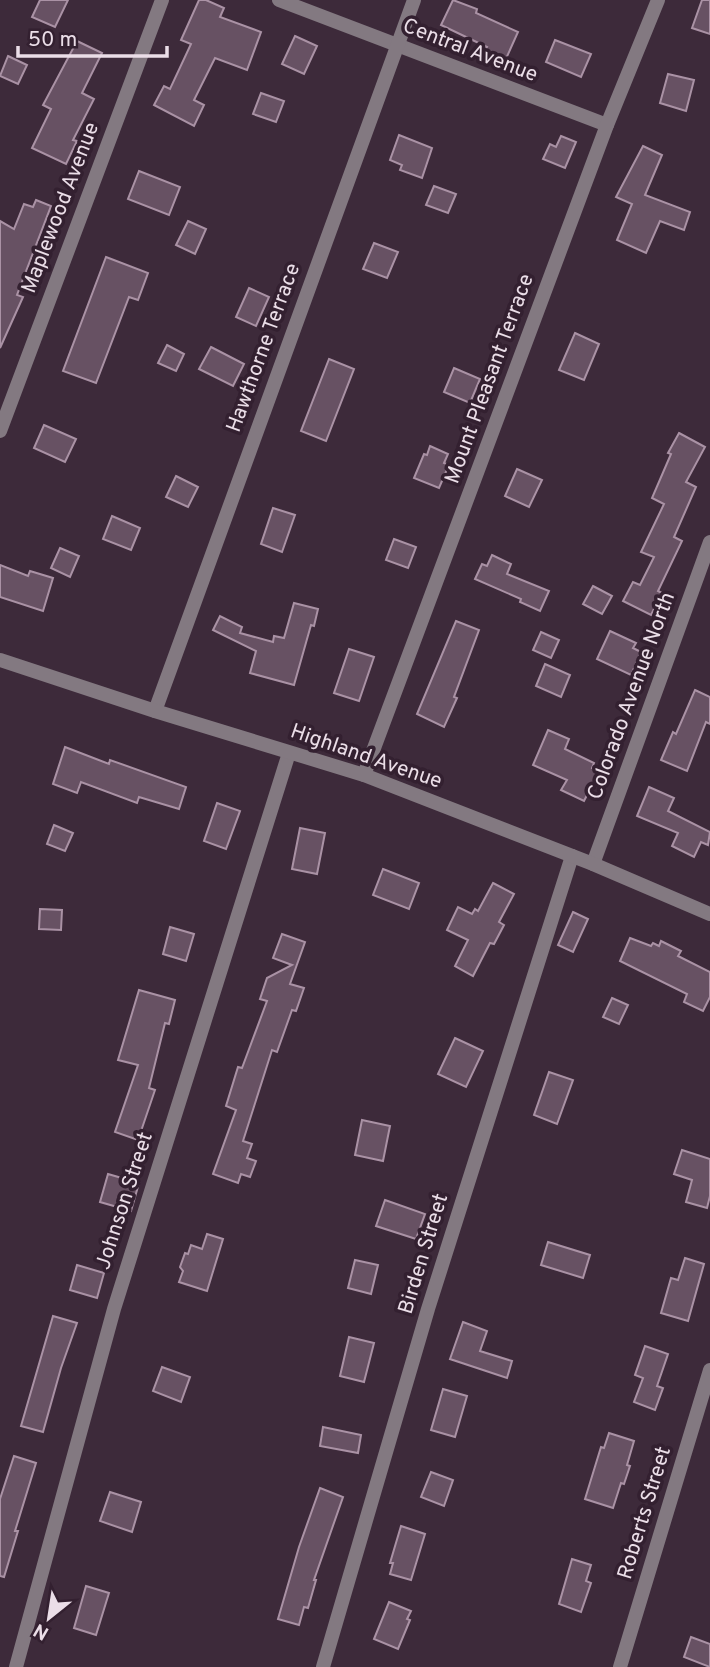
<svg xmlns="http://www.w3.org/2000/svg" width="710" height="1667" font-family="Overpass,sans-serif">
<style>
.building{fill:#675163;stroke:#aa92a5;stroke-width:2}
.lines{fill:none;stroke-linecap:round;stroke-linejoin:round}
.minor{stroke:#837981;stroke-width:14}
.tertiary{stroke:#837981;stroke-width:14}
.labels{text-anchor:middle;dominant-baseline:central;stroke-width:7;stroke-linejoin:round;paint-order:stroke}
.street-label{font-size:21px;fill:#ebdee8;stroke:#332030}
</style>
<rect width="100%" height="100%" fill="#3d2a3a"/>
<g class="building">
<polygon points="40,0 68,0 55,27 32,17"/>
<polygon points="199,0 206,0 224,8 220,17 261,32 247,70 215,58 194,100 204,105 194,126 154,105 164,86 170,89 191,44 181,40"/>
<polygon points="453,0 477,9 476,13 518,32 505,61 484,52 487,47 441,25"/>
<polygon points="702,0 710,0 710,34 692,28"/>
<polygon points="295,36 317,46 304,74 282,64"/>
<polygon points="555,40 591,54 581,77 546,62"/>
<polygon points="77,41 102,53 82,93 94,99 73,140 77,141 66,164 32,148 51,109 43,105"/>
<polygon points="8,56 27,65 18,84 0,76"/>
<polygon points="668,74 694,80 686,111 660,103"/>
<polygon points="261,93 284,101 276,122 253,114"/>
<polygon points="399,135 432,148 422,178 400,170 402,165 390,160"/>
<polygon points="561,136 576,142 565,168 543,159 550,144 556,147"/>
<polygon points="643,146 662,155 645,195 690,212 684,230 660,221 646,253 617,240 632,204 616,197"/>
<polygon points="139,171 180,187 169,215 128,199"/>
<polygon points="434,186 456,194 448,213 426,205"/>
<polygon points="36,200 51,206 17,295 23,297 0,348 0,221 14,229 24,204 33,207"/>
<polygon points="188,221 206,229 195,254 176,245"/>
<polygon points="374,243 398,252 387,278 363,269"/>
<polygon points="106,257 148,273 138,300 129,297 96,383 63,371"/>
<polygon points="249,288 269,297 256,326 236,317"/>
<polygon points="575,333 599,344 584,380 559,370"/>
<polygon points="167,345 184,354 176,371 158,363"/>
<polygon points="211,347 244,364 233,386 199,369"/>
<polygon points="329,359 354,369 326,441 301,431"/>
<polygon points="454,368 480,379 470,403 444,392"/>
<polygon points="44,425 76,439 65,462 34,448"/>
<polygon points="679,433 705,447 686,482 696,487 674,537 682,541 658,591 662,593 651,615 623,601 633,582 640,585 654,557 641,552 664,504 652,498 671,454 668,453"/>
<polygon points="430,446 448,454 444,463 449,465 439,488 414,478 424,454 427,455"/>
<polygon points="517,469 542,480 529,507 505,496"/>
<polygon points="176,476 198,487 188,507 166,497"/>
<polygon points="273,508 295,515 282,552 261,544"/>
<polygon points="112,516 140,528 131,550 103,539"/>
<polygon points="394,539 416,547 408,568 386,560"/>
<polygon points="60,548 79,556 70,577 51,568"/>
<polygon points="492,555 511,564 507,574 549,591 540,611 520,602 521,599 475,579 482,564 487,566"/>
<polygon points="0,565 28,576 30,571 53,578 43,611 0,597"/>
<polygon points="593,586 612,596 602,614 583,604"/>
<polygon points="294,603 318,609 314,626 311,625 294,685 250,673 256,651 213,630 220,616 242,627 240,633 273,642 274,636 284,638"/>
<polygon points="456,621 479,630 454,697 457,698 444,727 417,714"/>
<polygon points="610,631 636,643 633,648 641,652 631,675 597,659"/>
<polygon points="541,632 559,640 551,658 533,650"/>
<polygon points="349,649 374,657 359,701 334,693"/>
<polygon points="545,664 570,675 561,697 536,686"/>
<polygon points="695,690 710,697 710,724 706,722 687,771 661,760 673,732 676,734"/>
<polygon points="548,730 569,739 565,749 594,763 592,768 599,772 584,801 561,790 567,780 533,765"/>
<polygon points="65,747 109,764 110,760 186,787 179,809 139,797 137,803 81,782 77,793 53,784"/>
<polygon points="649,787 674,798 668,811 710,832 708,845 701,842 694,857 672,846 678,833 637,816"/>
<polygon points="217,803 240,811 226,849 204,841"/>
<polygon points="54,825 73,833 65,851 47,844"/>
<polygon points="300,828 325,833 317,874 292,869"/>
<polygon points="383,869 419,883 409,909 373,895"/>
<polygon points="493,883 514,894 499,922 504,925 494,944 490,943 473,976 455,966 468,940 447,930 458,907 472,914 475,909 478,911"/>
<polygon points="40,909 62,910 61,930 39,929"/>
<polygon points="573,912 588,919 573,952 558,945"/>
<polygon points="170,927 194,934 186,961 163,954"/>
<polygon points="282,934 305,942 290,984 304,988 296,1011 292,1010 277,1052 272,1050 243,1141 252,1144 247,1158 256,1161 250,1177 241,1174 238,1183 213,1174 236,1110 226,1106 238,1067 242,1068 267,1001 260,999 267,978 292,965 273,958"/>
<polygon points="630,938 651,946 653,943 659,946 661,941 681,951 678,956 710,972 710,997 703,1011 684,1002 687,994 620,961"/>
<polygon points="139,990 175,1000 169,1024 165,1023 149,1088 155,1090 138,1140 115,1132 138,1065 118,1060"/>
<polygon points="612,998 628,1005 619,1024 603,1017"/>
<polygon points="455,1038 483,1051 466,1087 438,1074"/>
<polygon points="549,1072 573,1080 557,1124 534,1115"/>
<polygon points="362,1120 390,1126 383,1161 355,1155"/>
<polygon points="682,1150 710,1159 710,1196 707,1208 686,1202 692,1180 674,1174"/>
<polygon points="108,1174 139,1183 131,1211 100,1202"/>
<polygon points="385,1200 425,1214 416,1239 376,1226"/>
<polygon points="207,1234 223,1239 207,1291 179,1282 183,1271 180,1267 185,1253 188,1254 191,1245 202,1249"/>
<polygon points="548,1242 590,1255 583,1278 541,1265"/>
<polygon points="685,1258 704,1264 688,1321 661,1313 671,1278 678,1280"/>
<polygon points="355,1260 378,1265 371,1294 348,1288"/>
<polygon points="77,1265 104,1273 97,1298 70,1290"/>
<polygon points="53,1316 77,1323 61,1368 43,1432 21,1426"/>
<polygon points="463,1322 487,1331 480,1351 512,1361 507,1378 450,1359"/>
<polygon points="349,1337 374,1343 364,1382 340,1376"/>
<polygon points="645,1346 668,1354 657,1386 663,1388 655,1410 634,1402 643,1378 635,1375"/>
<polygon points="162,1367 190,1377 181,1402 153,1391"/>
<polygon points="443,1389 467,1396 455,1437 431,1430"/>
<polygon points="323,1427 361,1435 358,1453 320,1446"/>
<polygon points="609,1433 634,1441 627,1465 630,1466 624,1484 621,1483 613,1508 585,1499 601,1447 604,1448"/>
<polygon points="14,1456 36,1463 15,1531 18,1531 4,1577 0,1576 0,1499"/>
<polygon points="431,1472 453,1480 444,1506 421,1497"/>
<polygon points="320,1488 343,1497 314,1580 316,1580 308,1608 304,1607 299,1625 278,1619 299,1547"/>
<polygon points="110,1492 141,1502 132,1532 100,1521"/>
<polygon points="401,1526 425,1534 411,1580 390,1574 393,1563 390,1563"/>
<polygon points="572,1559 591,1565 586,1581 591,1583 581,1612 559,1604"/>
<polygon points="86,1586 109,1593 96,1635 74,1628"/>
<polygon points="389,1602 411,1611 407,1619 410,1620 398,1649 374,1639"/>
<polygon points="691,1637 710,1644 710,1667 684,1657"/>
</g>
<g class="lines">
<g class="minor">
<polyline points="279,0 607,125"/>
<polyline points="0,431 162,0"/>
<polyline points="155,711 414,0"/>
<polyline points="364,775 607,125 658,0"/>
<polyline points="593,864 710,542"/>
<polyline points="16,1667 114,1309 289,753"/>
<polyline points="323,1667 428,1309 572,856"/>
<polyline points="620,1667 710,1370"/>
</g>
<polyline class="tertiary" points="0,660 155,711 364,775 593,864 710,914"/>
</g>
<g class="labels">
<g class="street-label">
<text transform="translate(470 51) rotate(21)">Central Avenue</text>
<text transform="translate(61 208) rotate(-69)">Maplewood Avenue</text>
<text transform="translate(264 348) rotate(-70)">Hawthorne Terrace</text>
<text transform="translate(490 379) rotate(-70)">Mount Pleasant Terrace</text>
<text transform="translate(632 696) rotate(-70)">Colorado Avenue North</text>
<text transform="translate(366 757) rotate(19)">Highland Avenue</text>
<text transform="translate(125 1201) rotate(-72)">Johnson Street</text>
<text transform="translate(424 1254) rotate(-73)">Birden Street</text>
<text transform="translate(645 1513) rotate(-73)">Roberts Street</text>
</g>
</g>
<g transform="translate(49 1618) rotate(210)" stroke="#332030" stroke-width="5" paint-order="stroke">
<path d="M0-5L12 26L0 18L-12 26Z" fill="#ebdee8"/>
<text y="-10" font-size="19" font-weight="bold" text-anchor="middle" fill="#ebdee8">N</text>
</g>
<path d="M18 46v10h149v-10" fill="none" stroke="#ebdee8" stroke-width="3.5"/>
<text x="28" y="46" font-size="21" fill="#ebdee8" stroke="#332030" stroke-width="5" paint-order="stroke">50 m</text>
</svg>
